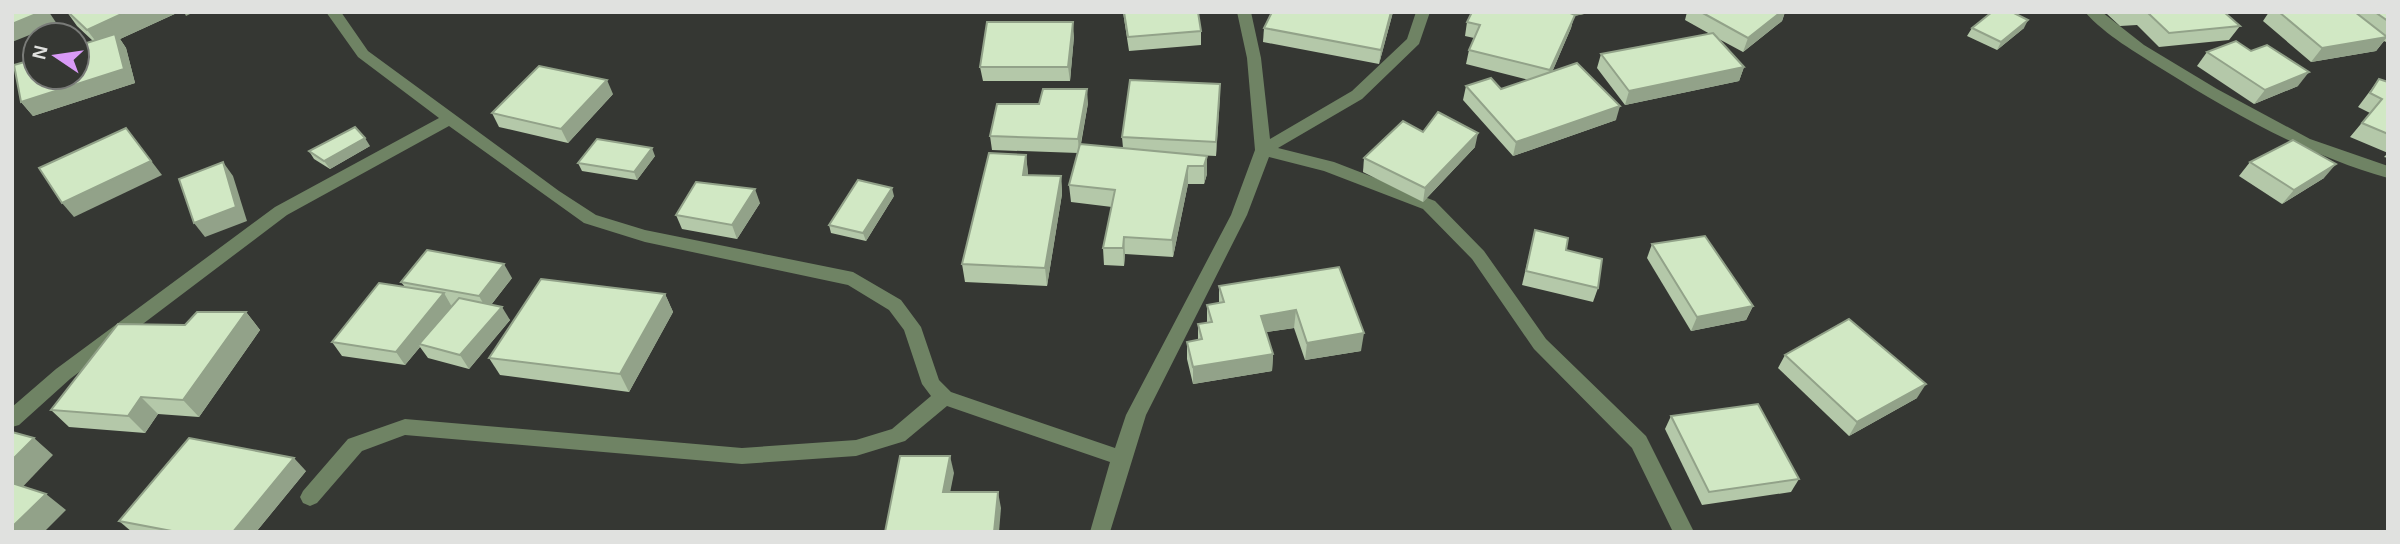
<svg xmlns="http://www.w3.org/2000/svg" width="2400" height="544" font-family="Helvetica,sans-serif">
<style>
.lines{fill:none;stroke-linecap:round;stroke-linejoin:round}
.minor{fill:#6f8364;fill-rule:evenodd}
.wall{fill:#b4c8a9}
.shaded-wall{fill:#92a289}
.building{fill:#d1e8c4;stroke:#92a289;stroke-width:2}
</style>
<rect width="100%" height="100%" fill="#353733"/>
<g class="lines">
<g class="minor">
<polygon points="326,12 341,12 368,51 559,191 596,215 645,230 853,272 901,300 921,327 939,380 951,392 1115,448 1126,415 1231,215 1255,150 1247,58 1237,12 1251,12 1261,58 1270,139 1352,91 1407,39 1416,12 1430,12 1419,44 1362,99 1278,148 1334,162 1435,201 1484,251 1546,339 1646,436 1694,532 1673,532 1632,448 1534,349 1472,259 1423,209 1324,171 1269,157 1247,215 1146,415 1110,532 1090,532 1110,462 947,406 905,441 856,456 742,464 405,435 362,451 317,503 310,506 303,503 300,497 303,491 348,439 405,419 742,448 856,440 892,429 931,396 922,384 904,330 889,310 848,285 645,242 584,223 449,126 287,215 70,379 19,425 12,427 12,407 56,369 275,207 439,118 358,57"/>
<path d="M2085,12H2102L2144,45L2217,89L2310,139L2388,166V178C2304,154 2236,115 2162,69C2137,53 2105,35 2085,12Z"/>
</g>
</g>
<g class="wall">
<polygon points="67,12 179,12 120,39 126,48 135,83 33,116 21,102 93,41 77,26"/>
<polygon points="1123,12 1198,12 1201,31 1201,45 1129,51"/>
<polygon points="1393,12 1379,64 1263,42 1264,28"/>
<polygon points="1472,12 1594,12 1574,16 1571,28 1552,72 1616,120 1513,156 1463,100 1466,86 1501,89 1529,80 1466,64 1469,50 1474,38 1465,36 1467,22"/>
<polygon points="1687,12 1785,12 1782,21 1743,52 1717,38 1744,67 1739,81 1625,105 1597,68 1601,54 1710,34 1685,20"/>
<polygon points="2108,12 2224,12 2240,26 2229,40 2159,47 2137,25 2120,26 2107,14"/>
<polygon points="2269,12 2388,12 2388,43 2384,41 2376,51 2311,62 2263,21"/>
<polygon points="1972,28 2024,28 1997,50 1967,36"/>
<polygon points="1074,36 1070,81 983,81 980,67"/>
<polygon points="2207,52 2298,86 2254,104 2197,66"/>
<polygon points="2379,79 2388,82 2388,158 2384,157 2388,153 2350,137 2370,113 2358,107"/>
<polygon points="1220,84 1216,156 1195,155 1207,156 1207,174 1204,184 1188,184 1173,257 1125,254 1124,266 1104,265 1103,248 1112,207 1071,202 1069,185 1078,153 992,150 990,136 1088,103 1081,144 1123,148 1122,137"/>
<polygon points="613,94 568,143 499,127 492,113"/>
<polygon points="1423,132 1475,147 1423,202 1363,172 1364,158"/>
<polygon points="370,146 330,169 314,159 309,151"/>
<polygon points="1026,155 1028,175 1061,176 1062,194 1047,286 965,282 962,264"/>
<polygon points="655,156 637,180 582,171 578,163"/>
<polygon points="2250,162 2324,178 2282,204 2239,176"/>
<polygon points="894,196 866,241 831,233 829,225"/>
<polygon points="760,203 737,239 682,229 676,215"/>
<polygon points="1535,230 1566,250 1598,288 1593,302 1522,285"/>
<polygon points="1652,244 1753,306 1746,320 1691,331 1647,258"/>
<polygon points="1339,267 1361,351 1305,360 1294,328 1266,332 1273,354 1272,371 1193,384 1187,359 1187,342 1198,340 1198,324 1207,323 1207,305 1219,303 1219,286"/>
<polygon points="512,278 491,305 510,320 469,369 428,358 420,347 405,365 342,356 332,342 405,287 401,282"/>
<polygon points="665,294 673,312 629,392 500,375 489,358"/>
<polygon points="246,312 260,330 199,417 158,414 145,433 69,427 51,410 185,325"/>
<polygon points="1785,355 1917,398 1849,436 1778,368"/>
<polygon points="1671,416 1799,479 1791,492 1702,505 1665,429"/>
<polygon points="306,471 256,532 132,532 119,521"/>
</g>
<g class="shaded-wall">
<polygon points="41,12 49,12 57,24 12,42 12,24"/>
<polygon points="126,12 179,12 120,39 126,48 135,83 33,116 21,102 101,48 87,30"/>
<polygon points="184,12 194,12 186,16"/>
<polygon points="1391,12 1393,12 1379,64 1381,50"/>
<polygon points="1571,12 1594,12 1574,16 1571,28 1547,84 1550,70"/>
<polygon points="1781,12 1785,12 1782,21 1743,52 1748,38"/>
<polygon points="2028,20 2024,28 1997,50 2001,42"/>
<polygon points="1073,22 1074,36 1070,81 1068,67"/>
<polygon points="2387,37 2376,51 2311,62 2322,48"/>
<polygon points="1744,67 1739,81 1625,105 1629,91"/>
<polygon points="2309,72 2298,86 2254,104 2265,90"/>
<polygon points="607,80 613,94 568,143 561,129"/>
<polygon points="1220,84 1220,98 1216,156 1216,142"/>
<polygon points="1087,89 1088,103 1079,153 1078,139"/>
<polygon points="1620,106 1616,120 1513,156 1516,142"/>
<polygon points="126,128 162,175 74,217 62,203"/>
<polygon points="1478,133 1475,147 1423,202 1425,188"/>
<polygon points="365,138 370,146 330,169 324,161"/>
<polygon points="652,148 655,156 637,180 634,172"/>
<polygon points="1026,155 1028,173 1025,193 1023,175"/>
<polygon points="1207,156 1207,174 1204,184 1204,166"/>
<polygon points="223,162 233,176 247,221 205,237 194,223"/>
<polygon points="2336,164 2324,178 2282,204 2294,190"/>
<polygon points="1188,166 1188,184 1173,257 1172,240"/>
<polygon points="1061,176 1062,194 1047,286 1045,268"/>
<polygon points="892,188 894,196 866,241 863,233"/>
<polygon points="755,189 760,203 737,239 732,225"/>
<polygon points="1124,237 1125,254 1124,266 1123,248"/>
<polygon points="504,264 512,278 487,310 479,296"/>
<polygon points="444,293 452,307 419,344 420,347 405,365 396,352"/>
<polygon points="665,294 673,312 629,392 620,374"/>
<polygon points="1753,306 1746,320 1691,331 1697,317"/>
<polygon points="502,307 510,320 469,369 460,355"/>
<polygon points="1296,310 1294,328 1260,333 1261,316"/>
<polygon points="246,312 260,330 199,417 183,400"/>
<polygon points="1364,333 1361,351 1305,360 1307,343"/>
<polygon points="1273,354 1272,371 1193,384 1193,367"/>
<polygon points="1926,384 1917,398 1849,436 1857,422"/>
<polygon points="141,397 158,414 145,433 128,416"/>
<polygon points="34,438 53,455 15,495 12,493 12,460"/>
<polygon points="950,456 954,473 947,508 943,492"/>
<polygon points="294,458 306,471 256,532 233,532"/>
<polygon points="998,492 1001,508 999,532 994,532"/>
<polygon points="46,494 66,510 44,532 12,532 12,527"/>
</g>
<g class="building">
<polygon points="12,12 41,12 12,24"/>
<polygon points="68,12 126,12 87,30"/>
<polygon points="1124,12 1198,12 1201,31 1128,37"/>
<polygon points="1272,12 1288,13 1391,12 1381,50 1264,28"/>
<polygon points="1472,12 1568,12 1575,15 1550,70 1469,50 1480,25 1467,22"/>
<polygon points="1701,12 1781,12 1748,38"/>
<polygon points="1992,12 2012,12 2028,20 2001,42 1972,28"/>
<polygon points="2147,12 2224,12 2240,26 2169,33"/>
<polygon points="2279,12 2355,12 2387,37 2322,48"/>
<polygon points="2375,12 2388,12 2388,21"/>
<polygon points="987,22 1073,22 1068,67 980,67"/>
<polygon points="1713,33 1744,67 1629,91 1601,54"/>
<polygon points="115,34 124,69 21,102 14,65 35,59 35,77 77,77 77,46"/>
<polygon points="2236,41 2251,51 2267,45 2309,72 2265,90 2207,52"/>
<polygon points="1577,63 1620,106 1516,142 1466,86 1491,78 1501,89"/>
<polygon points="539,66 607,80 561,129 492,113"/>
<polygon points="2379,79 2388,82 2388,134 2362,123 2382,99 2370,93"/>
<polygon points="1130,80 1220,84 1216,142 1122,137"/>
<polygon points="1043,89 1087,89 1078,139 990,136 997,104 1039,104"/>
<polygon points="1438,112 1478,133 1425,188 1364,158 1403,121 1423,132"/>
<polygon points="355,127 365,138 324,161 309,151"/>
<polygon points="126,128 151,161 62,203 39,168"/>
<polygon points="597,139 652,148 634,172 578,163"/>
<polygon points="2293,140 2336,164 2294,190 2250,162"/>
<polygon points="1080,144 1207,156 1204,166 1188,166 1172,240 1124,237 1123,248 1103,248 1115,190 1069,185"/>
<polygon points="989,153 1026,155 1023,175 1061,176 1045,268 962,264"/>
<polygon points="223,162 236,207 194,223 179,179"/>
<polygon points="858,180 892,188 863,233 829,225"/>
<polygon points="696,182 755,189 732,225 676,215"/>
<polygon points="1535,230 1568,238 1566,250 1602,259 1598,288 1526,271"/>
<polygon points="1705,236 1753,306 1697,317 1652,244"/>
<polygon points="427,250 504,264 479,296 401,282"/>
<polygon points="1339,267 1364,333 1307,343 1296,310 1261,316 1273,354 1193,367 1187,342 1202,339 1198,324 1212,322 1207,305 1224,302 1219,286"/>
<polygon points="541,279 665,294 620,374 489,358"/>
<polygon points="379,283 444,293 396,352 332,342"/>
<polygon points="459,298 502,307 460,355 419,344"/>
<polygon points="197,312 246,312 183,400 141,397 128,416 51,410 118,324 185,325"/>
<polygon points="1849,319 1926,384 1857,422 1785,355"/>
<polygon points="1758,404 1799,479 1709,492 1671,416"/>
<polygon points="12,432 34,438 12,460"/>
<polygon points="189,438 294,458 233,532 177,532 119,521"/>
<polygon points="900,456 950,456 943,492 998,492 994,532 885,532"/>
<polygon points="12,483 46,494 12,527"/>
</g>
<rect width="2400" height="544" fill="none" stroke="#e0e1df" stroke-width="28"/>
<g transform="translate(56 56) rotate(283)"><circle r="33" fill="#353733" stroke="#797b78" stroke-width="2"/>
<path d="M0-5L12 26L0 18L-12 26Z" fill="#d99af7"/>
<text y="-10" font-size="19" font-weight="bold" text-anchor="middle" fill="#e0e1df">N</text>
</g>
</svg>
